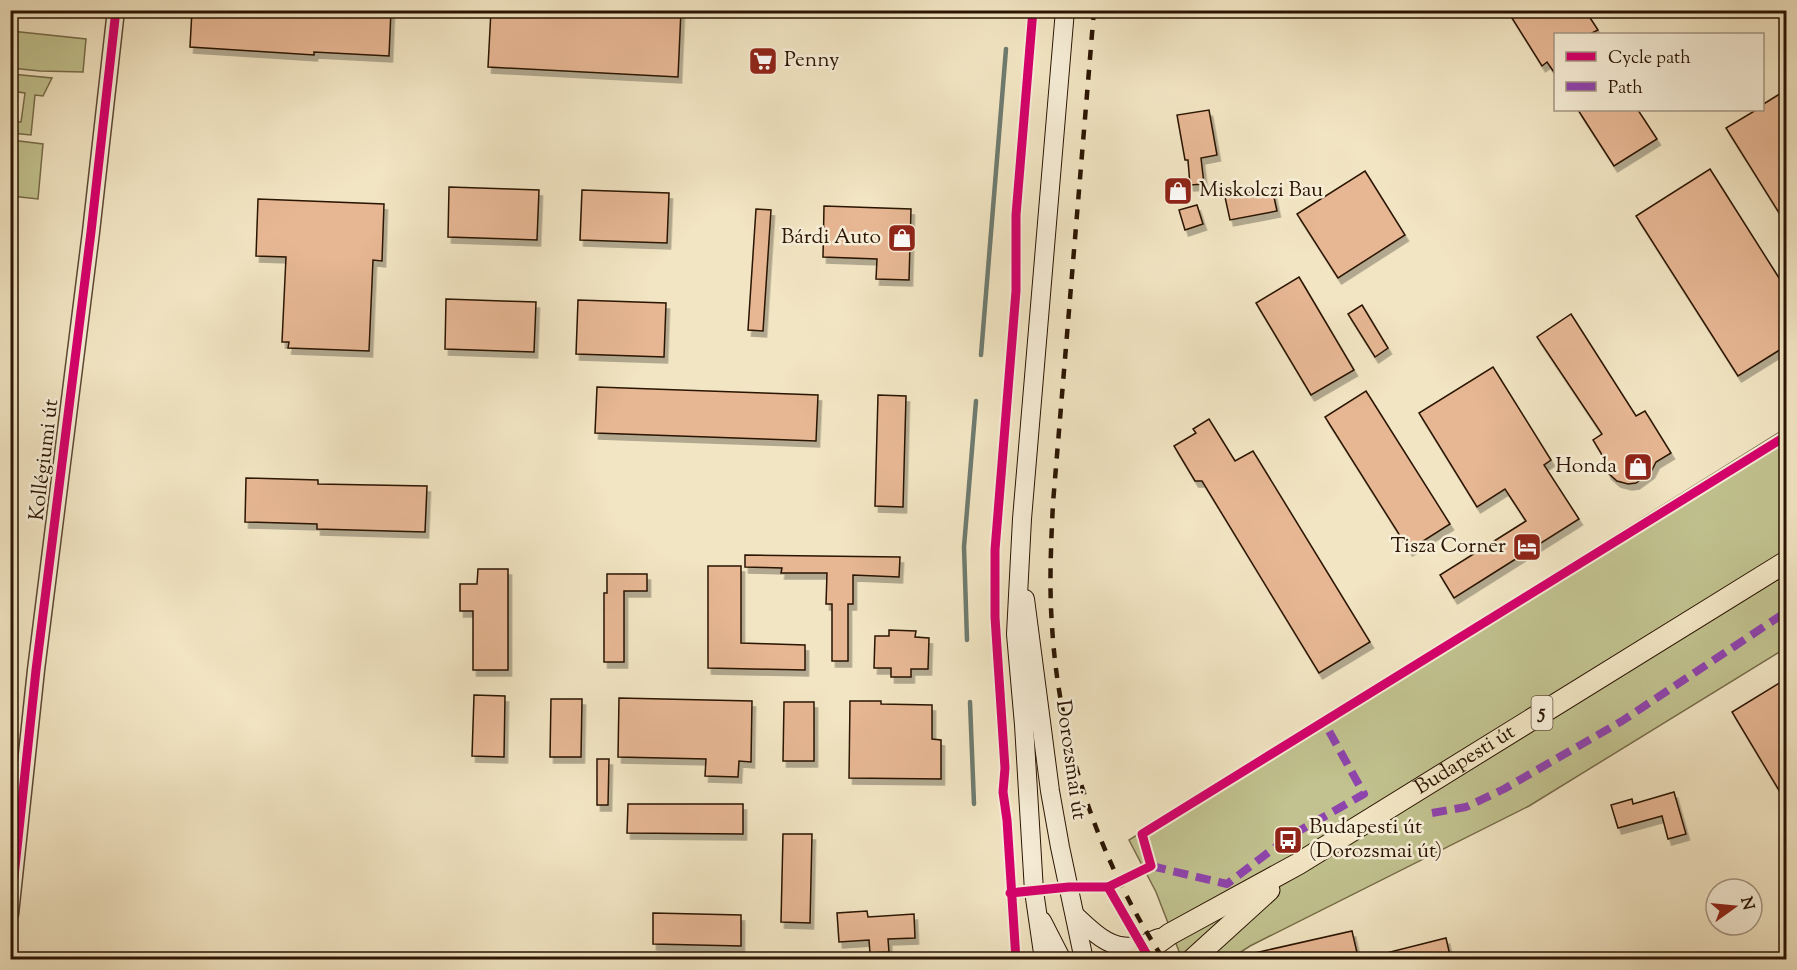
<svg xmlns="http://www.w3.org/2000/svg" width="1797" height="970" font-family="'Sorts Mill Goudy',serif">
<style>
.green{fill:#c1c28f;stroke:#766b48;stroke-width:1.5}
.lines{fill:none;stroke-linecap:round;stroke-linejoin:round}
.stream{stroke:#6e7b6f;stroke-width:4.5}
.building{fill:#e7b794;stroke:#2a1402;stroke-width:1.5;filter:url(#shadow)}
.tertiary-casing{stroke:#5c4832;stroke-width:19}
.secondary-casing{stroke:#2a1402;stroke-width:20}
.primary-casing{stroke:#2a1402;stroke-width:23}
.tertiary{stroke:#f7eed8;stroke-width:16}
.secondary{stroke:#f7eed8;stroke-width:18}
.primary{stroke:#f2e5c3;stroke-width:21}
.rail{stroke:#2a1402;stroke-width:4.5;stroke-dasharray:10 10;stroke-linecap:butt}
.quiet{stroke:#8e44ad;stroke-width:8;stroke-dasharray:15 8;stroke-linecap:butt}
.cycleway-casing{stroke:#f7eed8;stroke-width:13}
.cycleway{stroke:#d6006c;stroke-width:9}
.labels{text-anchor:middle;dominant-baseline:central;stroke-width:5;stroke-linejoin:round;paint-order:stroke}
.shield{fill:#f7eed8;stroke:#685542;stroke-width:1.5}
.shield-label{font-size:20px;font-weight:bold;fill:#2a1402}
.poi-label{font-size:21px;fill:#2a1402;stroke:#f7eed8;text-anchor:start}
.street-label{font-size:21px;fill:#2a1402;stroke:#f7eed8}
</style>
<defs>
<filter id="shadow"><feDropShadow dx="3.5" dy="6" stdDeviation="0" flood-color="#0004"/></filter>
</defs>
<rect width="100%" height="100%" fill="#f2e5c3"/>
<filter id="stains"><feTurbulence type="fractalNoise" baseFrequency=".00333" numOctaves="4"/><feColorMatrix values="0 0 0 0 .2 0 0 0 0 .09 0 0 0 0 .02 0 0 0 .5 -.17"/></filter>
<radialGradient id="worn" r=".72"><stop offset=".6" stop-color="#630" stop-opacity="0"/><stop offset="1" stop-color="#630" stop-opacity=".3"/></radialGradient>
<g class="green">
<polygon points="11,31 86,39 83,72 40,71 11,68"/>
<polygon points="11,74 52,78 43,96 35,95 31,135 11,133 11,121 21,122 25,93 11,91"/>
<polygon points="11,140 43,144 38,199 11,196"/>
<polygon points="1786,428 1786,648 1529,806 1250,946 1230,959 1182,959 1156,892 1129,840"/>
</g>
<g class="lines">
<g class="stream">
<polyline points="981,355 1006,49"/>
<polyline points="967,640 964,547 976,401"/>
<polyline points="970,702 974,804"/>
</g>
</g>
<g class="building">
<polygon points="192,10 391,10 389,56 314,52 314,55 190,47"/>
<polygon points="491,10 681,10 678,77 488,67"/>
<polygon points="1507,10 1585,10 1598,30 1590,34 1556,34 1556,75 1547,62 1542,66"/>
<polygon points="1786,90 1786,224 1726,128 1756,110 1762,110 1762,105"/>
<polygon points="1209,110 1217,155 1201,158 1204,184 1190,185 1188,160 1185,160 1177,115"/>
<polygon points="1578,110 1638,110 1657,139 1614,166"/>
<polygon points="1710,169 1786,289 1786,346 1738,376 1636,216"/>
<polygon points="1365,171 1405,235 1338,278 1297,214"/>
<polygon points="449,187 539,190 537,240 448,237"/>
<polygon points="1272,188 1277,211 1230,220 1225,197"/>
<polygon points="582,190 669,193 667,243 580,240"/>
<polygon points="258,199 384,204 382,261 373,260 369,351 288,348 289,342 282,342 286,257 256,256"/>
<polygon points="1197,205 1203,224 1185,230 1179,210"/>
<polygon points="824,206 911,209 909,280 876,279 877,259 823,257"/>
<polygon points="756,209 771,210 763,331 748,330"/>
<polygon points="1299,277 1354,370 1311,395 1256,303"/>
<polygon points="446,299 536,302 534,352 445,349"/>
<polygon points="578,300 666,303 664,357 576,354"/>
<polygon points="1362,305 1388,348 1375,357 1348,314"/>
<polygon points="1571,314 1636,416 1645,411 1671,453 1656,462 1651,472 1636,483 1628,484 1617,481 1608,473 1601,453 1593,440 1602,434 1537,337"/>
<polygon points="1493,367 1551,460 1544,465 1579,519 1454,598 1440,575 1526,521 1505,489 1477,507 1419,413"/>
<polygon points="597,387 818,395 816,441 595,433"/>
<polygon points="1366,391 1450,524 1409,550 1325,417"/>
<polygon points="878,395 906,396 903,507 875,506"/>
<polygon points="1209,419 1235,461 1253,451 1370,642 1319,673 1202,481 1195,481 1174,446 1196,433 1193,429"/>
<polygon points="246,478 318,480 318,484 427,486 425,532 317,529 317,524 245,522"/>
<polygon points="745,555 900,557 899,577 853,575 853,604 848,604 848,661 832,661 832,604 826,604 827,573 781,573 782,568 745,567"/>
<polygon points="708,566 741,566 741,643 805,645 805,670 708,668"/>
<polygon points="478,569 508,569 508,670 473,670 473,611 460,611 460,584 477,584"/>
<polygon points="607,574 647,574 647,591 624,591 624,662 604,662 604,593 607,593"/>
<polygon points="889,630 916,631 915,637 929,638 928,669 911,669 911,677 891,677 891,668 874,668 875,636 889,636"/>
<polygon points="1786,679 1786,802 1732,712"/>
<polygon points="474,695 505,696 504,757 472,756"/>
<polygon points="619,698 752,701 751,762 739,761 738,777 705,776 706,759 618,757"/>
<polygon points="551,699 582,699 581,757 550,757"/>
<polygon points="850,701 881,701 881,704 932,705 932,739 941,740 941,779 849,778"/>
<polygon points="784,702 814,702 814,761 783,761"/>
<polygon points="597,759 609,759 608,805 597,805"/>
<polygon points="1674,792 1686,834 1668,839 1662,816 1618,828 1611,805 1632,799 1633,804"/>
<polygon points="628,804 743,804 743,834 627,833"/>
<polygon points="783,834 812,834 810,923 781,922"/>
<polygon points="867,911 868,917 914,914 915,938 888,939 889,952 870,953 869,940 839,942 837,913"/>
<polygon points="653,913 741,915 741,946 653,944"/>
<polygon points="1352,931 1358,957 1346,960 1251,960 1250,954"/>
<polygon points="1446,938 1451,960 1378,960 1378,955"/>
</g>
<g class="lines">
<g class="tertiary-casing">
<polyline id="tertiary" points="10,914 36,670 91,232 116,10"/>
</g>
<g class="secondary-casing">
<g id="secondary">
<polyline points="1025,599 1050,791 1060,847 1084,960"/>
<path d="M1076,916C1095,934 1113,953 1142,945C1148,943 1153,940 1159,938"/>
<polyline points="1042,921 1062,960"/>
<polyline points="1044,960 1034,891 1024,725 1016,634 1022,519 1065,10"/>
</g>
</g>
<g class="primary-casing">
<g id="primary">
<path id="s1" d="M1134,960L1170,934L1298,864L1786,562"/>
<polyline points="1192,960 1269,890"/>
</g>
</g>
<use href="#tertiary" class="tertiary"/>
<use href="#secondary" class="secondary"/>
<use href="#primary" class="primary"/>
<path class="rail" d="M1094,10L1053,503C1051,544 1049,585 1052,626C1059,744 1099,861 1164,960"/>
<g class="quiet">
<polyline points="1432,813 1466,807 1504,789 1622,721 1786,612"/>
<polyline points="1151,866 1227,884 1290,836 1364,794 1324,722"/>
</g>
<g class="cycleway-casing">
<g id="cycleway">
<polyline points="1108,887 1150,960"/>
<polyline points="1010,893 1069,887 1108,887 1151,866 1142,834 1786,436"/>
<polyline points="10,914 36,670 91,232 116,10"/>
<polyline points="1016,960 1007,820 1003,792 1005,768 995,617 995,550 1016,291 1016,215 1033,10"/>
</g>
</g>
<use href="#cycleway" class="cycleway"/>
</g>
<defs>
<g id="supermarket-square" transform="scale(1.5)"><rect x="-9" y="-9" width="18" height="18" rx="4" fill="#8f2418" stroke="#f7eed8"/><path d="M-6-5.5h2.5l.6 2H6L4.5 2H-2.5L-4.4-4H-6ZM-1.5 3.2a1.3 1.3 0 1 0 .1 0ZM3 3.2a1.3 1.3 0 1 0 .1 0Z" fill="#fff"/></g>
<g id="shop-square" transform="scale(1.5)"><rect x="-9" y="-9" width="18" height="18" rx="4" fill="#8f2418" stroke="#f7eed8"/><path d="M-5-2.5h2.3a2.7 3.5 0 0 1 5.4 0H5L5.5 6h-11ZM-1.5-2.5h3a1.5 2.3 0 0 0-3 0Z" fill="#fff"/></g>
<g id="hotel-square" transform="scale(1.5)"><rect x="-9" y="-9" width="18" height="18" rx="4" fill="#8f2418" stroke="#f7eed8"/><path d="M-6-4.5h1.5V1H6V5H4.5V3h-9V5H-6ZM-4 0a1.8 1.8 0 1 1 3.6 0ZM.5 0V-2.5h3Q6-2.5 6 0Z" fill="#fff"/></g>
<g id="bus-square" transform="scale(1.5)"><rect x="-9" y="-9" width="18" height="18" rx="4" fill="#8f2418" stroke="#f7eed8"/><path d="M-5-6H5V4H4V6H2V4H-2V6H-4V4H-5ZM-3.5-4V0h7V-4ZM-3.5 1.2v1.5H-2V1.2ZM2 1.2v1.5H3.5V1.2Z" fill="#fff"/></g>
</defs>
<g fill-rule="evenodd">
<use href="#supermarket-square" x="763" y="61"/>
<use href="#shop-square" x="1178" y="191"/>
<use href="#shop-square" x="902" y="238"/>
<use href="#shop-square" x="1638" y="467"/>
<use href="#hotel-square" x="1527" y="547"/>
<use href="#bus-square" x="1288" y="840"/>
</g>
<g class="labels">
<rect class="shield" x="1531.5" y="696" width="21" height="34" rx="4.5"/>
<g class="shield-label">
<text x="1542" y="713">5</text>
</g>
<g class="poi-label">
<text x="784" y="61">Penny</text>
<text x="1199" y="191">Miskolczi Bau</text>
<text x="881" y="238" text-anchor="end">Bárdi Auto</text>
<text x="1617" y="467" text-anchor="end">Honda</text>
<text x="1506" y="547" text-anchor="end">Tisza Corner</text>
<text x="1309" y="828">Budapesti út<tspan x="1309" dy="24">(Dorozsmai út)</tspan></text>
</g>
<g class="street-label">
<text transform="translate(45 460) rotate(-83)">Kollégiumi út</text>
<text transform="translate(1070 760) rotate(82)">Dorozsmai út</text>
<text stroke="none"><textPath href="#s1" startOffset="387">Budapesti út</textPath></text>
</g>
</g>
<rect width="1797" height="970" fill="none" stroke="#f2e5c3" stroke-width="36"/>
<rect x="12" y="12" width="1773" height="946" fill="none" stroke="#2a1402" stroke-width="3"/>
<rect x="18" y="18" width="1761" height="934" fill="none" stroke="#2a1402" stroke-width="1.5"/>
<rect x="1554" y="33" width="210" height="78" fill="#f7eed8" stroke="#a59782" stroke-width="1.5"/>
<rect x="1566" y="52" width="30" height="9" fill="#d6006c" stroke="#a59782" stroke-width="1.5"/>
<text x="1608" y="63" font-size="18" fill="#2a1402">Cycle path</text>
<rect x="1566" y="82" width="30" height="9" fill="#8e44ad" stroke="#a59782" stroke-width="1.5"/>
<text x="1608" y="93" font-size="18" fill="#2a1402">Path</text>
<g transform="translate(1734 907) rotate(75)"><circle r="28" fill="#f7eed8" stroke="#a59782" stroke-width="1.5"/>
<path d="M0-4.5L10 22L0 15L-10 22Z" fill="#8f2418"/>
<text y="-9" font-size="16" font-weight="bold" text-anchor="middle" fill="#2a1402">N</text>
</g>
<rect width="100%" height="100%" filter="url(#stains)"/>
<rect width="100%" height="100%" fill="url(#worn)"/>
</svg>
